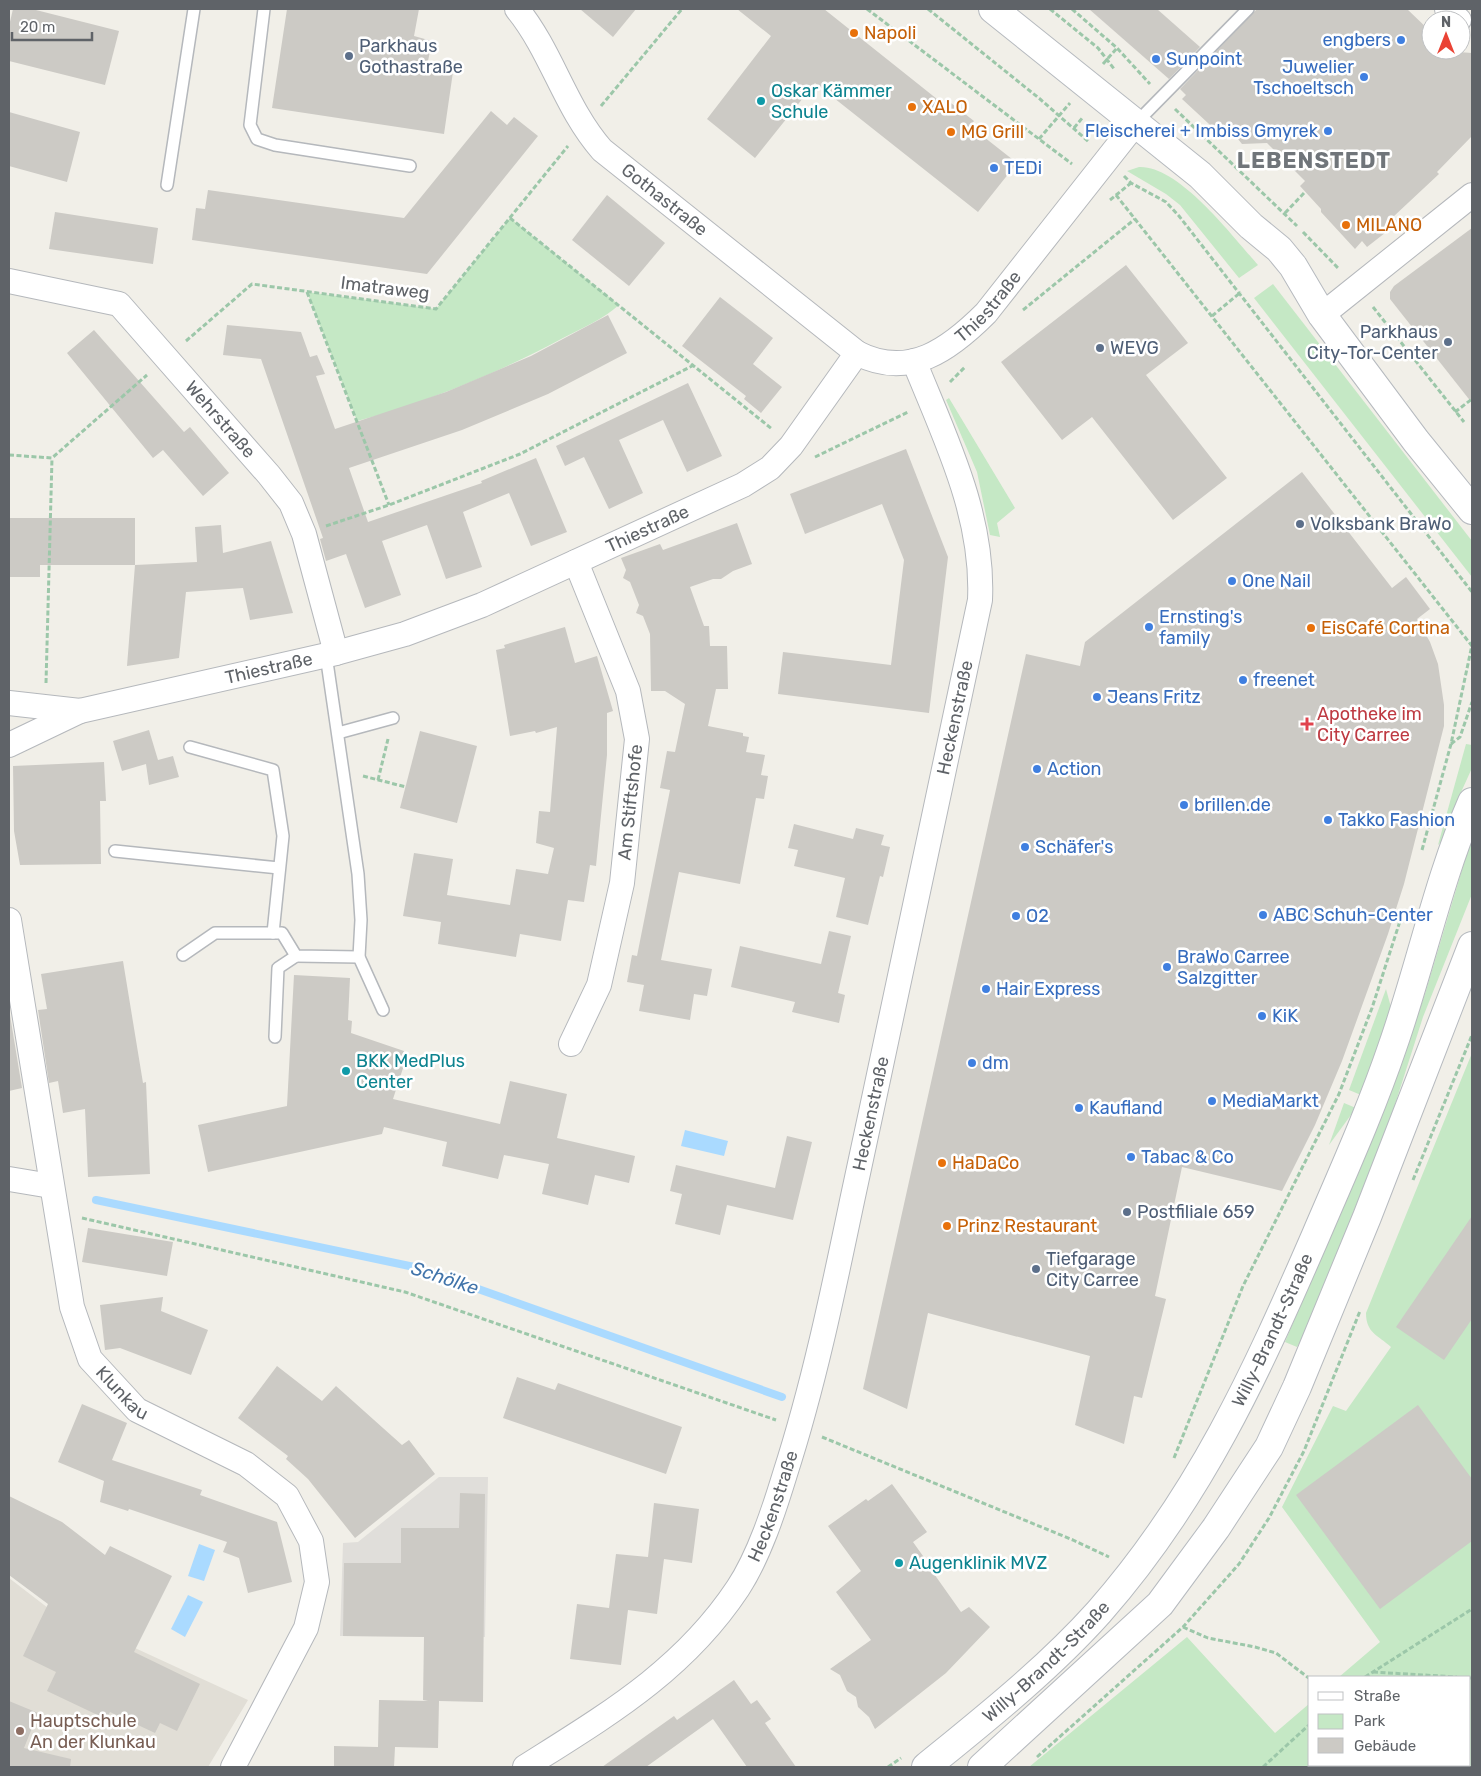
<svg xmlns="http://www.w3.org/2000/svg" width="1481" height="1776" font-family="Rubik,sans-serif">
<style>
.industrial{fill:#e0deda}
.education{fill:#e1ded6}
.green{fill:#c5e8c5}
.water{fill:#aadaff}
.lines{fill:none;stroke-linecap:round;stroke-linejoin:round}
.stream{stroke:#aadaff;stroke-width:8}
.building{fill:#cccac5}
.lane-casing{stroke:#b5b8bc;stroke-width:14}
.street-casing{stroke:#b5b8bc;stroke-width:26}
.secondary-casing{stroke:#b6babf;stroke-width:30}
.path{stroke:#9cc7a9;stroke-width:3;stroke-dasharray:5 2.5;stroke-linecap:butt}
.lane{stroke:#fff;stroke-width:11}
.street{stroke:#fff;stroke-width:24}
.secondary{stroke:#fff;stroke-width:28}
.food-dot{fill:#e8710a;stroke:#fff;stroke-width:2}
.shop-dot{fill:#3f7fe0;stroke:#fff;stroke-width:2}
.service-dot{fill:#5c6f8a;stroke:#fff;stroke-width:2}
.culture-dot{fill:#0f9aa8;stroke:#fff;stroke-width:2}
.health-dot{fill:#e0444e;stroke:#fff;stroke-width:2}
.education-dot{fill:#8d6e63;stroke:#fff;stroke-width:2}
.labels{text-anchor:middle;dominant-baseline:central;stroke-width:5;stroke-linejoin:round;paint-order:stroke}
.food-label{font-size:18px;fill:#c56008;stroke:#fff;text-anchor:start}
.shop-label{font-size:18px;fill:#366cbe;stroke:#fff;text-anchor:start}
.service-label{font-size:18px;fill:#4e5e75;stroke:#fff;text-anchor:start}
.culture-label{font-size:18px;fill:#0d838f;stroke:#fff;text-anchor:start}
.street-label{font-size:18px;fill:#5f6368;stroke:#fff}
.health-label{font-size:18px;fill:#be3a42;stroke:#fff;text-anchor:start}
.education-label{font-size:18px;fill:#785e54;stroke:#fff;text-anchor:start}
.water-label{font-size:19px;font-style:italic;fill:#4174aa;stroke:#fff}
.district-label{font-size:22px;font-weight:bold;letter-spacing:1px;fill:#70757a;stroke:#fff}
</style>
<rect width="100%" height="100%" fill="#f1efe8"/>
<polygon class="industrial" points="439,1477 488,1477 485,1637 340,1636 343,1543 358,1542"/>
<polygon class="education" points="9,1578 48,1608 248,1700 208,1767 9,1767"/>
<g class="green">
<path d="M1139,167C1179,165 1233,237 1258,265L1239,278L1180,205L1166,194L1127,171Z"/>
<path d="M510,218L619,305C603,319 583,328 563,338C498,373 428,402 357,421L307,292L436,309Z"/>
<polygon points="1273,284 1472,541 1472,577 1254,298"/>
<polygon points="949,398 1015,508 997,523 1000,537 990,535 977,472 946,400"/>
<polygon points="1466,744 1472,745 1472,768 1453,810 1444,839 1438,845"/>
<polygon points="1472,836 1472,894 1423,1017 1390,1120 1306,1331 1297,1347 1285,1342 1391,1090 1425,994"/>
<polygon points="1386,989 1392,1011 1361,1095 1349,1090"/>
<path d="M1472,1053V1767H1029L1187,1637L1275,1733L1310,1703V1765H1470V1677H1339L1380,1642L1282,1507L1333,1406L1346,1411L1391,1347C1378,1335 1366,1333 1366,1313Z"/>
<polygon points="1344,1103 1356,1108 1329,1145"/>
</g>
<g class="water">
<polygon points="685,1130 728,1141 724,1156 681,1146"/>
<polygon points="199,1544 215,1550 204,1581 188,1576"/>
<polygon points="188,1595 203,1602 185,1637 171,1629"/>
</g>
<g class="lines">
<g class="stream">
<polyline points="96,1200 419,1268 782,1397"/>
<polyline points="1368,1765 1370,1767"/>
</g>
</g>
<g class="building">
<polygon points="13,9 32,9 119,31 105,85 9,61 9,26"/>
<polygon points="287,9 419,9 414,36 432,41 428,61 454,65 444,134 272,108"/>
<polygon points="580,9 636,9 613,37"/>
<polygon points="737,9 824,9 947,107 951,103 974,121 970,126 1017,163 978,212 815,83 755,158 707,119 771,36"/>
<polygon points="1089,9 1157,9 1200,47 1169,79"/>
<polygon points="1257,9 1407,9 1431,32 1431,50 1472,53 1472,136 1437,172 1439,174 1393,217 1399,222 1367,247 1362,241 1355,249 1321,212 1321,209 1300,186 1305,181 1267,143 1242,144 1238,139 1222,136 1182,99 1186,95 1180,89"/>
<polygon points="491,111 507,125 514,117 538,136 427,274 192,240 196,208 205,209 208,190 404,218"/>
<polygon points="9,112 80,132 67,182 9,166"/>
<polygon points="607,195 665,243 629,286 572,240"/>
<polygon points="55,212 158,228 153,264 49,249"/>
<polygon points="1472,228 1472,403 1390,299 1390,292 1394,286"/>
<polygon points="1126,265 1188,343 1146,375 1227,478 1173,520 1092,417 1062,440 1001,362"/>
<polygon points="720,297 773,338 753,364 782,387 761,413 744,399 746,396 682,346"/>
<polygon points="608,315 627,353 548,394 462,430 349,468 368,522 482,483 481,481 536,458 567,532 531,546 509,493 463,512 482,567 446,579 427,525 382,541 401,595 365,608 346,554 326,561 320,539 323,538 261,359 223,355 227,325 301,332 310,357 317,355 325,374 316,376 335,429 446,392 531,356"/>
<polygon points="94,330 184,432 190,427 229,473 203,496 163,450 153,458 67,353"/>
<polygon points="688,383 722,456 687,472 663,420 619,440 643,493 609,509 584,457 565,466 556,446"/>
<polygon points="906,449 948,557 929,713 778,694 783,652 891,665 904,560 882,504 805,534 790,494"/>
<polygon points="1302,472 1392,588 1406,577 1430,609 1417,619 1430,642 1438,664 1444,705 1444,726 1404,884 1388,934 1342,1061 1315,1125 1282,1191 1182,1167 1155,1296 1166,1299 1142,1398 1134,1396 1124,1444 1075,1425 1090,1356 928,1313 907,1409 863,1389 1026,654 1080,666 1085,642"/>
<polygon points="9,518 135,518 135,565 40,565 40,577 9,577"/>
<polygon points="737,523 752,564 733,571 721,579 713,579 690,587 704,626 709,626 710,646 727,646 728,689 716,689 708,726 743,733 743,736 749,737 746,752 765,755 761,775 768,776 764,799 756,798 740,884 679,872 661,960 712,969 707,996 694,994 690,1020 639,1011 644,985 627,982 632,955 637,956 670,790 660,788 667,751 675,752 685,704 665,691 651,691 650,634 643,616 636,613 639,605 630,582 623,578 626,570 621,558 660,544 663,550"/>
<polygon points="221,525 223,553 271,541 293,613 250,620 243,588 186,592 179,658 127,666 135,565 197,562 195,527"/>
<polygon points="565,627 575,663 597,656 613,711 607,713 607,755 596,866 590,865 584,902 568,900 561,941 520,934 516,957 438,944 441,922 403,916 414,853 453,859 447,895 510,905 516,869 548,874 554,848 536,843 539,811 550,812 557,727 536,733 535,731 510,736 496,650 505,648 504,645"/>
<polygon points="149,730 158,760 173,756 179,777 149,785 146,764 122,771 113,741"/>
<polygon points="420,731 477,746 457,823 400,808"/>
<polygon points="104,762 106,801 100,801 101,864 20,865 14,831 13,766"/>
<polygon points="794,824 853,839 856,828 884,835 881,845 890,847 883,877 880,876 868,925 836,917 845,878 794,866 798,850 788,848"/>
<polygon points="829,931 851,936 838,993 845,995 839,1023 792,1012 795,1002 731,987 740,946 821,964"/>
<polygon points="123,961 143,1083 146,1082 150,1174 88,1177 85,1109 63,1113 58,1081 49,1083 38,1010 47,1009 41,974"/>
<polygon points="294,975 350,978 348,1020 352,1021 351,1033 404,1051 401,1060 405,1062 393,1099 500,1124 510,1081 567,1094 557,1138 635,1156 629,1183 595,1175 588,1205 542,1194 549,1164 504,1155 498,1179 442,1166 447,1142 384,1127 382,1134 208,1172 198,1125 287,1106"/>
<polygon points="9,1015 10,1015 22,1088 9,1091"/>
<polygon points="787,1136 812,1142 793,1220 727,1205 720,1235 675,1224 682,1194 670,1191 676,1165 775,1188"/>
<polygon points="1472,1216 1472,1319 1444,1360 1396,1327"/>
<polygon points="88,1228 173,1242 167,1276 82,1262"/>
<polygon points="163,1297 161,1311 208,1330 191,1375 120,1348 105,1350 100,1305"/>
<polygon points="277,1366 322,1401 336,1386 402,1445 409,1440 435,1474 355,1538 308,1479 286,1459 288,1456 238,1418"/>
<polygon points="517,1377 555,1390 558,1383 682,1427 666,1474 503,1418"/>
<polygon points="82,1404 127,1423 112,1460 202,1490 200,1495 277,1522 292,1582 248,1593 239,1558 223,1552 227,1542 129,1509 128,1511 100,1502 104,1481 58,1462"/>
<polygon points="1418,1405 1472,1479 1472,1541 1380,1609 1296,1495"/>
<polygon points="892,1484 927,1532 913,1542 933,1570 932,1571 961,1612 969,1607 990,1627 946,1673 875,1729 869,1717 858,1707 856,1697 847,1691 840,1675 830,1669 871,1640 836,1592 861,1571 828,1526 866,1499 868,1501"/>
<polygon points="460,1493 485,1494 483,1702 439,1701 438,1748 395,1747 394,1767 334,1767 334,1746 378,1747 379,1700 428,1701 423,1700 424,1637 343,1636 344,1563 401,1563 401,1528 459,1528"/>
<polygon points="9,1496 62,1522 105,1555 110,1546 172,1576 134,1652 200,1684 177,1731 160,1723 155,1733 110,1712 106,1719 47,1691 56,1672 23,1656 48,1604 9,1575"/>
<polygon points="654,1503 699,1509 692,1563 664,1559 657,1614 628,1610 621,1665 570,1659 577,1604 609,1608 616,1554 648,1557"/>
<polygon points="734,1680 751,1704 757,1700 771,1719 765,1723 796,1767 747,1767 713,1719 646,1767 602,1767 674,1716 677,1720"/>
<polygon points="9,1701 38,1713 24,1748 71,1759 70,1767 9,1767"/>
</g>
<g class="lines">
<g class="lane-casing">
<g id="lane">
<polyline points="264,9 250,125 257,139 275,145 410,166"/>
<polyline points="1136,123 1248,9"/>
<polyline points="167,185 194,9"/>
<polyline points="326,655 358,874 361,920 359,957 383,1010"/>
<polyline points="338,733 393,718"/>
<polyline points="190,747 273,770 283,836 273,933"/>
<polyline points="115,851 279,868"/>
<polyline points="183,955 215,933 282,933 296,956 359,957"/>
<polyline points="275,1037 278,968 296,956"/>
</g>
</g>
<g class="street-casing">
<g id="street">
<path id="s1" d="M517,9C552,52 565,108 602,150L857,353"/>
<polyline points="1447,9 1459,20"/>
<path id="s2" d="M9,281L119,304L269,475L291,503L304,534L336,653"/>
<polyline points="1322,315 1472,195"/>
<path id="s3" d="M9,703L80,711L336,653L405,634L482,605L743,485L770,468L791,446L857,353C909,380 950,349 986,313L1135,124"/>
<polyline points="9,745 80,711"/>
<path id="s4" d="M9,920L72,1307L90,1359L137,1410L246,1464L287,1496L311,1541L317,1582L306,1628L233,1767"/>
<path id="s5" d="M571,1044L599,985L622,883L637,739L628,691L576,562"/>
<polyline points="9,1179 51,1186"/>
<path id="s6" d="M525,1767C607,1715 683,1671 738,1588C759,1556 774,1510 785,1474C814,1384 833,1292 852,1201C895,1001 937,801 980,600C984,515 945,438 914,361"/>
</g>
</g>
<g class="secondary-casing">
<g id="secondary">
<polyline points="993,9 1200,175 1251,226 1279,249 1293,266 1322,315 1416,441 1472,510"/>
<path id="s7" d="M926,1767C985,1719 1048,1669 1099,1612C1200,1497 1256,1373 1316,1235C1343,1172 1371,1110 1393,1045C1421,965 1438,880 1472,802"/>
<polyline points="982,1767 1160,1604 1216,1528 1269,1447 1297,1387 1367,1217 1472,946"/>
</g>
</g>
<g class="path">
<polyline points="867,9 1072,164"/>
<polyline points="928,9 1040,99 1089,142"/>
<polyline points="1050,9 1098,48 1115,70"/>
<polyline points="1072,9 1117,48 1150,84"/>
<polyline points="1103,64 1117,48"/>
<polyline points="601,106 682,9"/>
<polyline points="1175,109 1297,226"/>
<polyline points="1074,128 1083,117"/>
<polyline points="1039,139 1070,103"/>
<polyline points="1124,176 1131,183 1166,202 1179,216 1472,592"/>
<polyline points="1116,195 1472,646"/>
<polyline points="1110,200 1131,183"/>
<polyline points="1285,213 1305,192"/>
<polyline points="510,218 772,429"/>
<polyline points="1303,232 1339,269"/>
<polyline points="307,292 389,505"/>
<polyline points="1373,307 1464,422"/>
<polyline points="1023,310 1135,219"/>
<polyline points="1212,316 1241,292"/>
<polyline points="186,341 252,284 436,309 568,146"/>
<polyline points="950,382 965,367"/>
<polyline points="1455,412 1472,399"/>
<polyline points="9,455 52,458 147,375"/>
<polyline points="815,457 908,412"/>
<polyline points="326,526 389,505 520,454 694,365"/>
<polyline points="46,683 52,458"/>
<polyline points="1451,744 1460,737 1472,702"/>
<polyline points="363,776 406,787"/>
<polyline points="378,780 388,739"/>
<polyline points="1422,850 1451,744 1472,645"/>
<polyline points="1413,1180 1472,1035"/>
<polyline points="82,1218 405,1292 776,1420"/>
<polyline points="822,1437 1073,1540 1109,1557"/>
<polyline points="1174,1458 1243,1286 1339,1094 1372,1008 1400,921"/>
<polyline points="1183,1627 1208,1638 1255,1647 1276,1653 1310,1679"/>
<polyline points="1373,1672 1457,1677"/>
<polyline points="1365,1677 1472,1609"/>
<polyline points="1470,1678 1472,1678"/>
<polyline points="1037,1757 1183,1627 1239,1564 1269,1518 1304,1451 1360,1311"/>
<polyline points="888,1767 901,1758"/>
<polyline points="1263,1767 1310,1724"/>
</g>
<use href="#lane" class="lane"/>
<use href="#street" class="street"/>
<use href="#secondary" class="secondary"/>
</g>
<g class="food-dot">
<circle cx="854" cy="33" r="5"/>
<circle cx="912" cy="107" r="5"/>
<circle cx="951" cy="132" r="5"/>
<circle cx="1346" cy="225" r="5"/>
<circle cx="1311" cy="628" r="5"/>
<circle cx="942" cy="1163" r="5"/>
<circle cx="947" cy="1226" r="5"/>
</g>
<g class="shop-dot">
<circle cx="1401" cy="40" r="5"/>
<circle cx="1156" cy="59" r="5"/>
<circle cx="1364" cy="77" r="5"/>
<circle cx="1328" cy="131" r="5"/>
<circle cx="994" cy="168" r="5"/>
<circle cx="1232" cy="581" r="5"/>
<circle cx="1149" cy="627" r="5"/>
<circle cx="1243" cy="680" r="5"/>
<circle cx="1097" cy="697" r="5"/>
<circle cx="1037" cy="769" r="5"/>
<circle cx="1184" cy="805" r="5"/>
<circle cx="1328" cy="820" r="5"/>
<circle cx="1025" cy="847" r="5"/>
<circle cx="1263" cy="915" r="5"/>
<circle cx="1016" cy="916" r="5"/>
<circle cx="1167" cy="967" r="5"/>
<circle cx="986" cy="989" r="5"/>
<circle cx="1262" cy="1016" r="5"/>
<circle cx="972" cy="1063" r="5"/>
<circle cx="1212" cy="1101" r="5"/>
<circle cx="1079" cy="1108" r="5"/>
<circle cx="1131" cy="1157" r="5"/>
</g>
<g class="service-dot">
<circle cx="349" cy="56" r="5"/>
<circle cx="1448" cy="342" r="5"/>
<circle cx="1100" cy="348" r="5"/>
<circle cx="1300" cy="524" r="5"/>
<circle cx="1127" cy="1212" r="5"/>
<circle cx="1036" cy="1269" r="5"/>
</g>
<g class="culture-dot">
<circle cx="761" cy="101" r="5"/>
<circle cx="346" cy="1071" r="5"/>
<circle cx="899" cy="1563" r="5"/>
</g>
<path class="health-dot" d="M1304.5 716.5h5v5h5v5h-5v5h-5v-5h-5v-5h5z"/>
<circle class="education-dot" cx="20" cy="1731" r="5"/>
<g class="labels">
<g class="food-label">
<text x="864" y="33">Napoli</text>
<text x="922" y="107">XALO</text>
<text x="961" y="132">MG Grill</text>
<text x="1356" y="225">MILANO</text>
<text x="1321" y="628">EisCafé Cortina</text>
<text x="952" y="1163">HaDaCo</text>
<text x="957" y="1226">Prinz Restaurant</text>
</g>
<g class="shop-label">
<text x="1391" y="40" text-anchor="end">engbers</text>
<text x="1166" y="59">Sunpoint</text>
<text x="1354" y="67" text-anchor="end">Juwelier<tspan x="1354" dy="21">Tschoeltsch</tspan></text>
<text x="1318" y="131" text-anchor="end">Fleischerei + Imbiss Gmyrek</text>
<text x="1004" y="168">TEDi</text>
<text x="1242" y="581">One Nail</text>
<text x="1159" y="617">Ernsting's<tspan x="1159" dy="21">family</tspan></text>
<text x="1253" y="680">freenet</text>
<text x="1107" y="697">Jeans Fritz</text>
<text x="1047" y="769">Action</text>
<text x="1194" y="805">brillen.de</text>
<text x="1338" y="820">Takko Fashion</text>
<text x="1035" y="847">Schäfer's</text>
<text x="1273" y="915">ABC Schuh-Center</text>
<text x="1026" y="916">O2</text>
<text x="1177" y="957">BraWo Carree<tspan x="1177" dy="21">Salzgitter</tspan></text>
<text x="996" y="989">Hair Express</text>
<text x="1272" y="1016">KiK</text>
<text x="982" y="1063">dm</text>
<text x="1222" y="1101">MediaMarkt</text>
<text x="1089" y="1108">Kaufland</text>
<text x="1141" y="1157">Tabac &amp; Co</text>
</g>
<g class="service-label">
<text x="359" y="46">Parkhaus<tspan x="359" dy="21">Gothastraße</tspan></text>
<text x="1438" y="332" text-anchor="end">Parkhaus<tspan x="1438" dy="21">City-Tor-Center</tspan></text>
<text x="1110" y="348">WEVG</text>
<text x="1310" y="524">Volksbank BraWo</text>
<text x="1137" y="1212">Postfiliale 659</text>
<text x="1046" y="1259">Tiefgarage<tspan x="1046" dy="21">City Carree</tspan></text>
</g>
<g class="culture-label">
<text x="771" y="91">Oskar Kämmer<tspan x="771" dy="21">Schule</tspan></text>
<text x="356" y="1061">BKK MedPlus<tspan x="356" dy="21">Center</tspan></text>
<text x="909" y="1563">Augenklinik MVZ</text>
</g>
<g class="street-label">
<text stroke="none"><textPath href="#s1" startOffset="245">Gothastraße</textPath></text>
<text transform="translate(385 288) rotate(7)">Imatraweg</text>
<text stroke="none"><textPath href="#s3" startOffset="1104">Thiestraße</textPath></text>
<text stroke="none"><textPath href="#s2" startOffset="266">Wehrstraße</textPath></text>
<text stroke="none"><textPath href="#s3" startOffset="670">Thiestraße</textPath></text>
<text stroke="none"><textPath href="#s3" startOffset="265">Thiestraße</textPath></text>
<text stroke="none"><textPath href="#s6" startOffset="1180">Heckenstraße</textPath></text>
<text stroke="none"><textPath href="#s5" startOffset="251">Am Stiftshofe</textPath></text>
<text stroke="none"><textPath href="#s6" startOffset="775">Heckenstraße</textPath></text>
<text stroke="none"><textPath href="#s7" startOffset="565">Willy-Brandt-Straße</textPath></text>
<text stroke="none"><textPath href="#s4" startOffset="494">Klunkau</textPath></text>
<text stroke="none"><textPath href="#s6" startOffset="370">Heckenstraße</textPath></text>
<text stroke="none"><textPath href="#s7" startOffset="160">Willy-Brandt-Straße</textPath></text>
</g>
<g class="health-label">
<text x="1317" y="714">Apotheke im<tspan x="1317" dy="21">City Carree</tspan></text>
</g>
<g class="education-label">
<text x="30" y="1721">Hauptschule<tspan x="30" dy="21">An der Klunkau</tspan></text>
</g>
<g class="water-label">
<text transform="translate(445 1278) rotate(18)">Schölke</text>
</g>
<g class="district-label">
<text x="1314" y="160">LEBENSTEDT</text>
</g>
</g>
<rect width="1481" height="1776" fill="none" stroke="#5f6368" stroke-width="20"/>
<rect x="1308" y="1676" width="162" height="90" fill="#ffffff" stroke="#bfc1c3"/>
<rect x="1318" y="1692" width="25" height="8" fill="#ffffff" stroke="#bfc1c3"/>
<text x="1354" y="1701" font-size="15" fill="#5f6368">Straße</text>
<rect x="1318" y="1714" width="25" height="15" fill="#c5e8c5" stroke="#bfc1c3"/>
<text x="1354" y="1726" font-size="15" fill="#5f6368">Park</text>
<rect x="1318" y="1738" width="25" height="15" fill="#cccac5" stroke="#bfc1c3"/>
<text x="1354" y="1751" font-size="15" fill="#5f6368">Gebäude</text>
<g transform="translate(1446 35)"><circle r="24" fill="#ffffff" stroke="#bfc1c3"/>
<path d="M0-4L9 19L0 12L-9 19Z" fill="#ea4335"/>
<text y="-8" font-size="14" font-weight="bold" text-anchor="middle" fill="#5f6368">N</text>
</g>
<path d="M12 32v8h80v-8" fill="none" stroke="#5f6368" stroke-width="2.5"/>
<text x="20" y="32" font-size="15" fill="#5f6368" stroke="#ffffff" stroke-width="4" paint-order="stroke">20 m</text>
</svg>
